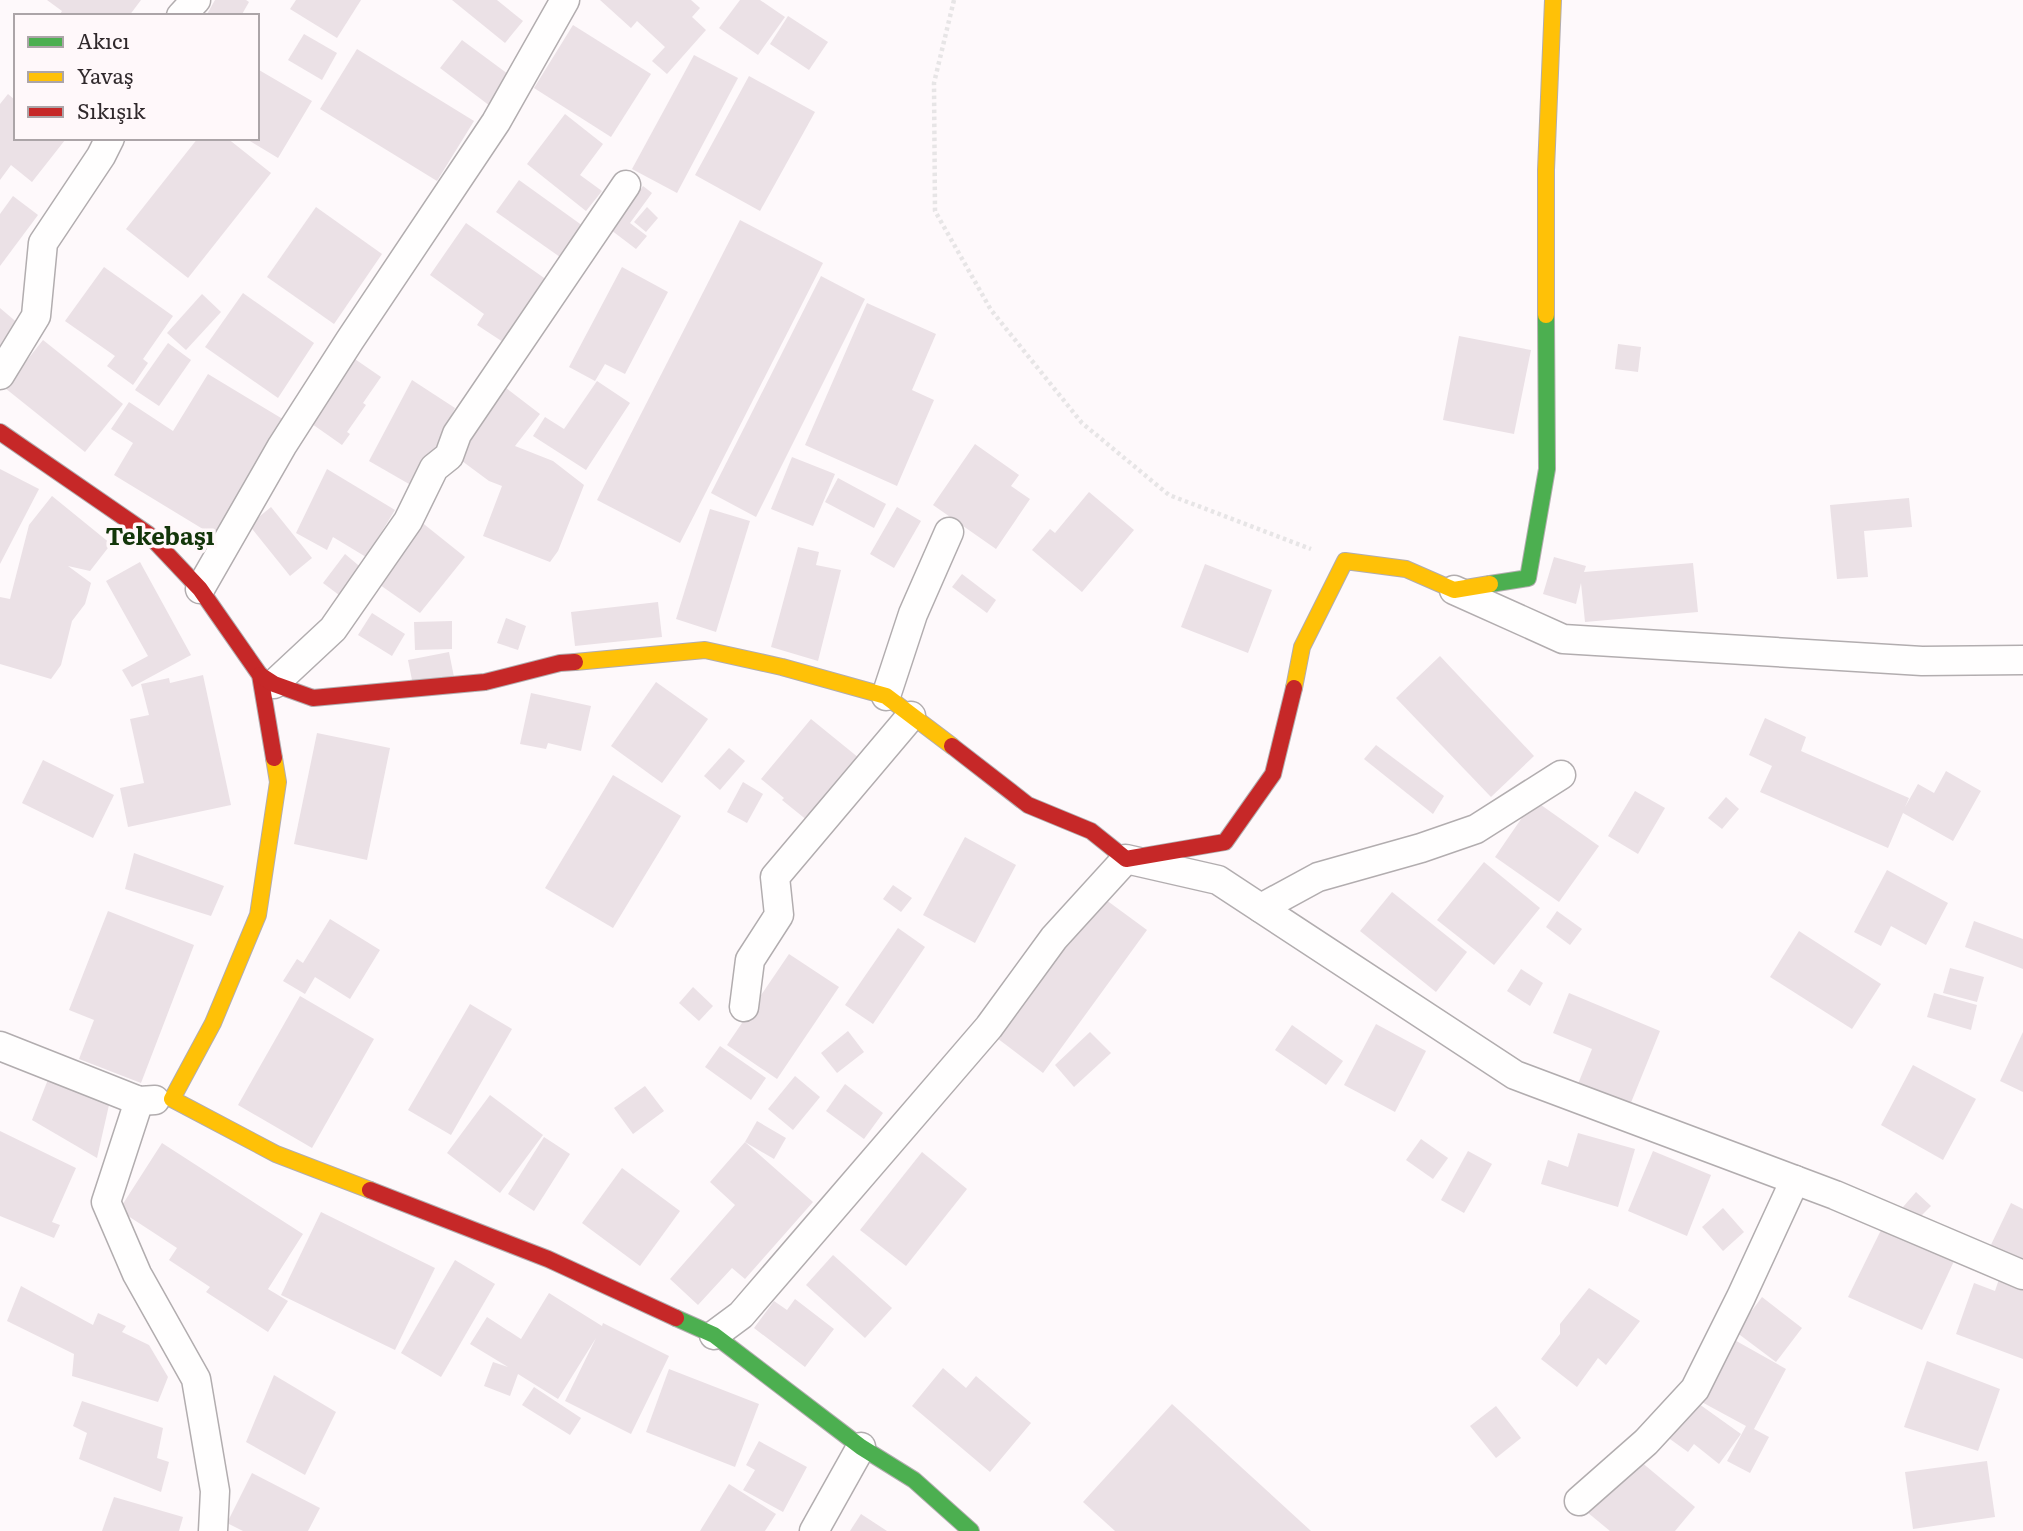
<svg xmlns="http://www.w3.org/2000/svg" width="2023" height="1531" font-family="Literata,serif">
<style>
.building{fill:#ebe1e6}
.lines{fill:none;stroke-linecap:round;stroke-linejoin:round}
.street-casing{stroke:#b2adaf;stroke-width:31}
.fast-casing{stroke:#b2adaf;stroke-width:18}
.slow-casing{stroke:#b2adaf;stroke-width:18}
.jam-casing{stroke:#b2adaf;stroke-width:18}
.path{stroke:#e7e5e6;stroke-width:4.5;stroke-dasharray:3.5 3.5;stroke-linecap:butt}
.street{stroke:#fffefe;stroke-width:28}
.fast{stroke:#4caf50;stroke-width:16}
.slow{stroke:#ffc107;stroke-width:16}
.jam{stroke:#c62828;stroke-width:16}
.labels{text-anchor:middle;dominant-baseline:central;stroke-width:7;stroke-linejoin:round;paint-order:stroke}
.quarter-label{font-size:24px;font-weight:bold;fill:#13360a;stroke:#fff8fa}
</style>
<rect width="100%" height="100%" fill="#fef9fb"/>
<g class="building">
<polygon points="47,0 141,0 129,16 59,16 62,11"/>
<polygon points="215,0 246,0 249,2 241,16 206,16"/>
<polygon points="296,0 361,0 337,38 290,9"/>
<polygon points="452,0 497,0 523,21 505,43"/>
<polygon points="600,0 691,0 700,8 692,17 706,30 667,74 652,61 665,47 637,21 631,28"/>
<polygon points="740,0 760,0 785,17 758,55 719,28"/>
<polygon points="788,16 828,42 809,70 770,44"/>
<polygon points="573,25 651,74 611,137 534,88"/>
<polygon points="304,34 337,53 322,80 288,60"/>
<polygon points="462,40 512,77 490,106 440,68"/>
<polygon points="357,49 474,121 437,181 320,109"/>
<polygon points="694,55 738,78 677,193 632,169"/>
<polygon points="259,70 312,101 278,158 245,138 257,138"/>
<polygon points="749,76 815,112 760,211 695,175"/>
<polygon points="8,94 16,101 16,138 65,140 32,182 11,165 0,180 0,104"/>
<polygon points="565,114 603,144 580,175 602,191 586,211 527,164"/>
<polygon points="198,138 227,138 271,173 188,278 126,229"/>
<polygon points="519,180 583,226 560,257 496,212"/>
<polygon points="643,186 652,193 630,223 647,236 636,249 611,230"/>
<polygon points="13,196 38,215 0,266 0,214"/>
<polygon points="316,207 382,254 334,324 267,277"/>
<polygon points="647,207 658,218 646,232 634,222"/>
<polygon points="740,220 823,263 680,543 597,500"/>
<polygon points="466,223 547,280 503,342 477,325 484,314 430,275"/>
<polygon points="104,267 173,316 143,359 148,363 133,385 107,366 115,356 65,321"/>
<polygon points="622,267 668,292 625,374 605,364 595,381 569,367"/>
<polygon points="821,276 865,299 756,517 711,493"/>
<polygon points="243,293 314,343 278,398 205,347"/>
<polygon points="202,294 221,312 186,350 167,333"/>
<polygon points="867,303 936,334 912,390 934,400 897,486 805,445"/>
<polygon points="0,308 20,325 0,348"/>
<polygon points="1459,336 1531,350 1514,434 1443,420"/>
<polygon points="43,340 123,404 85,452 5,388"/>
<polygon points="168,343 191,360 159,406 135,390"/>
<polygon points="1618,344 1641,347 1638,372 1615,369"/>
<polygon points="349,355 381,377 363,403 366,405 347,432 350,434 342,445 305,419"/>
<polygon points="208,374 286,421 216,537 114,475 133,443 111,429 129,402 173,431"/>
<polygon points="412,380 455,408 416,488 369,461"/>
<polygon points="597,381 630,403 586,470 533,436 545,417 564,429"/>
<polygon points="501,384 540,414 515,446 553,461 584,485 558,551 550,562 483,536 502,486 489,481 462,461 483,409"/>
<polygon points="975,444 1019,475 1011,486 1030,499 996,549 933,505"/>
<polygon points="792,457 835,474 813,526 771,509"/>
<polygon points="0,469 39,489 0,564"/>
<polygon points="327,469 395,510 366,557 333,537 327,550 296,533"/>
<polygon points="838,478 886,504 874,528 825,502"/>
<polygon points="1089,492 1134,530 1082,592 1032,550 1050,529 1055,533"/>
<polygon points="52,496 111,544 90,571 68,566 91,583 85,604 72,621 61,665 51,679 0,664 0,597 10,599 29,525"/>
<polygon points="1909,498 1912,527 1864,531 1868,577 1837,579 1830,505"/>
<polygon points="271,507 312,558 290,576 249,525"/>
<polygon points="897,507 921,521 894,568 870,554"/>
<polygon points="710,509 750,521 716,632 676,619"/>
<polygon points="420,521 465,557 420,613 373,580"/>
<polygon points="798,547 819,552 816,565 841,570 818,661 771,647"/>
<polygon points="345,554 364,570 343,598 323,583"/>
<polygon points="1554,557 1586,566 1584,572 1693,563 1698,612 1585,622 1581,583 1576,604 1543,594"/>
<polygon points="140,562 191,655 132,687 122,670 148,656 106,581"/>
<polygon points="1205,564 1272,590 1248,653 1181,627"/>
<polygon points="962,574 996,600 987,613 952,587"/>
<polygon points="658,602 662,637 575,646 571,612"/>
<polygon points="372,613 405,634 392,656 358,635"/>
<polygon points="506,618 526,626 518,650 497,643"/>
<polygon points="452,621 452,649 415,650 414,622"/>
<polygon points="449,652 454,677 413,685 408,660"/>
<polygon points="1440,656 1534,756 1491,797 1396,698"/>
<polygon points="203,675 231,805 128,827 120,788 144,783 130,719 149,715 141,684 169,678 170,683"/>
<polygon points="656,682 708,719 662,783 611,746"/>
<polygon points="531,693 591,706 581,751 548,743 546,749 520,744"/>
<polygon points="1765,718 1806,737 1801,751 1909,798 1905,807 1918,784 1934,793 1946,771 1981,791 1953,841 1903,813 1888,848 1760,792 1772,766 1749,755"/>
<polygon points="811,719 859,758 808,821 782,800 784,798 761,779"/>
<polygon points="317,733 390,748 367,860 294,844"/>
<polygon points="1376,745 1444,796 1433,814 1364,759"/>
<polygon points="729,748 745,761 720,790 704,776"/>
<polygon points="43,760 114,795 93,838 22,803"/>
<polygon points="613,775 681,816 613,928 545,888"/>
<polygon points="743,782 763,794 747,823 727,812"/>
<polygon points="1635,791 1665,808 1638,854 1608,836"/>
<polygon points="1726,797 1739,809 1722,829 1708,818"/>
<polygon points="1534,800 1599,846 1559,902 1495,857"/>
<polygon points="965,837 1016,865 975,943 923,915"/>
<polygon points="134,853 224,886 211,916 125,889"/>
<polygon points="1484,862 1540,908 1494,965 1437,920"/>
<polygon points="1887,870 1948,903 1926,945 1891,926 1881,946 1854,932"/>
<polygon points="893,885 912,898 901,912 883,899"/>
<polygon points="1392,892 1467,952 1436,992 1360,931"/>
<polygon points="1098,894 1147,930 1043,1073 993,1035"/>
<polygon points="108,911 194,945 141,1083 79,1059 94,1020 69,1010"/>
<polygon points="1557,911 1582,929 1570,945 1546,927"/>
<polygon points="330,919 380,950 350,999 315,977 305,994 283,981 297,959 303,963"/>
<polygon points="1974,921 2023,939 2023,969 1965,947"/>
<polygon points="898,928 925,947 873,1024 845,1005"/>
<polygon points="1799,931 1881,984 1852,1029 1770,977"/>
<polygon points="789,954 839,987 777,1079 727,1045"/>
<polygon points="1950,968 1984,977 1977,1002 1943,993"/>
<polygon points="1521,969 1543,983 1530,1006 1507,991"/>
<polygon points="693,987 713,1006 699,1021 679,1003"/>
<polygon points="1569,993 1660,1031 1628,1110 1576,1089 1592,1049 1553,1033"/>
<polygon points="1934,993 1977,1005 1971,1030 1927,1017"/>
<polygon points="300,996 374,1039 312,1148 238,1105"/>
<polygon points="470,1004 512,1029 451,1135 408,1110"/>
<polygon points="1376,1024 1426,1051 1395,1112 1344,1085"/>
<polygon points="1292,1025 1343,1061 1326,1085 1275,1050"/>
<polygon points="848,1031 864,1052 837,1073 821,1053"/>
<polygon points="1090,1032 1111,1053 1074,1087 1055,1065"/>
<polygon points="2023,1032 2023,1092 2000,1081"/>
<polygon points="720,1046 766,1078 751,1100 705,1067"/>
<polygon points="1913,1065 1976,1099 1943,1160 1881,1125"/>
<polygon points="795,1076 820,1097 793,1130 768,1109"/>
<polygon points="49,1077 109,1105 97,1158 32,1120"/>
<polygon points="845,1084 883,1113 864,1139 826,1111"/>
<polygon points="645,1086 664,1111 633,1134 614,1108"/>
<polygon points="490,1095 543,1135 500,1193 447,1153"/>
<polygon points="757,1121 786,1138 774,1159 745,1142"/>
<polygon points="0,1131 76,1168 52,1222 60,1225 54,1238 0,1216"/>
<polygon points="1578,1133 1635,1149 1618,1207 1541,1184 1548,1160 1568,1167"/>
<polygon points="544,1137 570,1154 534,1211 508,1194"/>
<polygon points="1421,1139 1448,1158 1433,1179 1406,1160"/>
<polygon points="745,1142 813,1202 745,1279 732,1268 698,1305 670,1279 735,1205 710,1182"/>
<polygon points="162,1143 303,1234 268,1289 288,1301 268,1332 206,1292 210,1287 169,1260 177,1248 119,1210"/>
<polygon points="1468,1151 1492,1164 1464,1213 1441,1200"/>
<polygon points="1653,1151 1711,1175 1687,1236 1628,1211"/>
<polygon points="922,1152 967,1189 906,1266 860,1230"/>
<polygon points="622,1168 680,1211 640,1266 582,1223"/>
<polygon points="1916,1192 1931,1206 1917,1220 1903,1207"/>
<polygon points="2011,1203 2023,1209 2023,1268 1988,1251"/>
<polygon points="1723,1208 1744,1232 1723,1251 1702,1227"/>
<polygon points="321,1212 435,1268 395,1350 281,1295"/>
<polygon points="1884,1224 1955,1259 1922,1330 1848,1297"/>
<polygon points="833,1255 892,1308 865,1338 806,1285"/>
<polygon points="455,1260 495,1284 441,1377 401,1353"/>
<polygon points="2000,1276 2023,1284 2023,1359 1956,1334 1974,1283 1995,1291"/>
<polygon points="21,1286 93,1325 98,1313 126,1326 122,1332 149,1345 168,1377 158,1402 72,1376 74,1354 7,1321"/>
<polygon points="1589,1288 1640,1321 1606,1365 1598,1358 1577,1387 1541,1359 1560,1334 1560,1324"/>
<polygon points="549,1293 602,1326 603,1323 669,1356 631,1434 565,1401 596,1338 558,1399 518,1374 510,1396 484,1386 493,1362 508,1367 470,1344 487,1317 521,1339"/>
<polygon points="1762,1297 1802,1328 1776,1362 1736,1332"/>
<polygon points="795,1299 834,1329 805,1367 754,1328 774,1301 787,1310"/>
<polygon points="1731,1338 1786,1369 1754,1429 1769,1437 1750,1473 1727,1461 1746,1426 1698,1400"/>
<polygon points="1927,1361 2000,1389 1978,1451 1904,1427"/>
<polygon points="943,1368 966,1388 976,1376 1031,1423 990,1472 912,1406"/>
<polygon points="669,1369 759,1404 735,1467 646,1432"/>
<polygon points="274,1375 336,1412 305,1475 246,1442"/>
<polygon points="534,1387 581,1418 570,1435 522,1405"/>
<polygon points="1692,1399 1741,1434 1719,1464 1694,1444 1688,1452 1663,1434"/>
<polygon points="82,1401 163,1428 157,1458 169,1462 161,1492 79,1459 87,1433 73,1426"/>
<polygon points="1172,1404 1311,1531 1115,1531 1083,1502"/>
<polygon points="1496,1406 1521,1438 1496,1458 1470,1426"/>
<polygon points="759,1441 807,1467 783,1512 743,1490 755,1470 746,1465"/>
<polygon points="1634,1456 1695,1507 1675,1531 1610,1531 1587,1512"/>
<polygon points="1987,1461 1995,1517 1913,1529 1905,1472"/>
<polygon points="252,1473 320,1508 308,1531 243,1531 227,1523"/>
<polygon points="729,1484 776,1514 765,1531 700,1531"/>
<polygon points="114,1497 183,1517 179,1531 102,1531"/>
<polygon points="861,1514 887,1531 850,1531"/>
</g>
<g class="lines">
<g class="street-casing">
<g id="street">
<polyline points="181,16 196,0"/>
<polyline points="0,375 36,316 43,243 101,156 110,138"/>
<polyline points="200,589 282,446 350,340 496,122 565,0"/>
<polyline points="1454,590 1563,639 1922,661 2023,660"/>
<polyline points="274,684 333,629 408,521 434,468 449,456 457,434 626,185"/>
<polyline points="886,696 913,614 949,532"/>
<polyline points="1261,908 1318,877 1421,848 1476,829 1561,775"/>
<polyline points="744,1007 750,960 779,915 775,877 911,716"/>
<polyline points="0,1046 139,1101 155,1100"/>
<polyline points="139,1101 106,1202 137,1274 196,1379 215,1491 213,1531"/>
<polyline points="714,1335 741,1315 989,1027 1054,938 1126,859 1218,880 1515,1075 1835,1195 2023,1275"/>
<polyline points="1579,1501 1646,1442 1695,1389 1741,1297 1795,1180"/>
<polyline points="814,1531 861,1447"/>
</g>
</g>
<g class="fast-casing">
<g id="fast">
<polyline points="1490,584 1528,578 1547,469 1546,315"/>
<polyline points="676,1318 714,1335 861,1447 914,1480 971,1531"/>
</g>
</g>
<g class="slow-casing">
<g id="slow">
<polyline points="1546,315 1546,170 1553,0"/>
<polyline points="575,662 705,650 782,667 886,696 952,746"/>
<polyline points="1294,688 1302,647 1345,561 1406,569 1454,590 1490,584"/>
<polyline points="274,758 278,782 258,915 213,1023 172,1099 276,1154 370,1190"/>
</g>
</g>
<g class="jam-casing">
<g id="jam">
<polyline points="0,432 148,534 200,589 260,675 274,758"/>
<polyline points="260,675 274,684 313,698 485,682 560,663 575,662"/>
<polyline points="952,746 1028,805 1091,831 1126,859 1225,842 1273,774 1294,688"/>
<polyline points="370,1190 548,1259 676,1318"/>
</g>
</g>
<polyline class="path" points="954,0 934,83 935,211 991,310 1082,423 1169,495 1311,549"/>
<use href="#street" class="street"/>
<use href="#fast" class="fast"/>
<use href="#slow" class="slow"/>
<use href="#jam" class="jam"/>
</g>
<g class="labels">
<g class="quarter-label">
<text x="160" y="534">Tekebaşı</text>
</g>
</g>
<rect x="14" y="14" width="245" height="126" fill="#fff8fa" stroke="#aca5a8" stroke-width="2"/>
<rect x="28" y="37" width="35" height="10" fill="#4caf50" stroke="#aca5a8" stroke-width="2"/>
<text x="77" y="49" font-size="21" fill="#30292c">Akıcı</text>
<rect x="28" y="72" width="35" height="10" fill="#ffc107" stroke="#aca5a8" stroke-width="2"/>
<text x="77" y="84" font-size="21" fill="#30292c">Yavaş</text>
<rect x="28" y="107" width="35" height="10" fill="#c62828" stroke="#aca5a8" stroke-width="2"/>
<text x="77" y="119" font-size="21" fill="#30292c">Sıkışık</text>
</svg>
